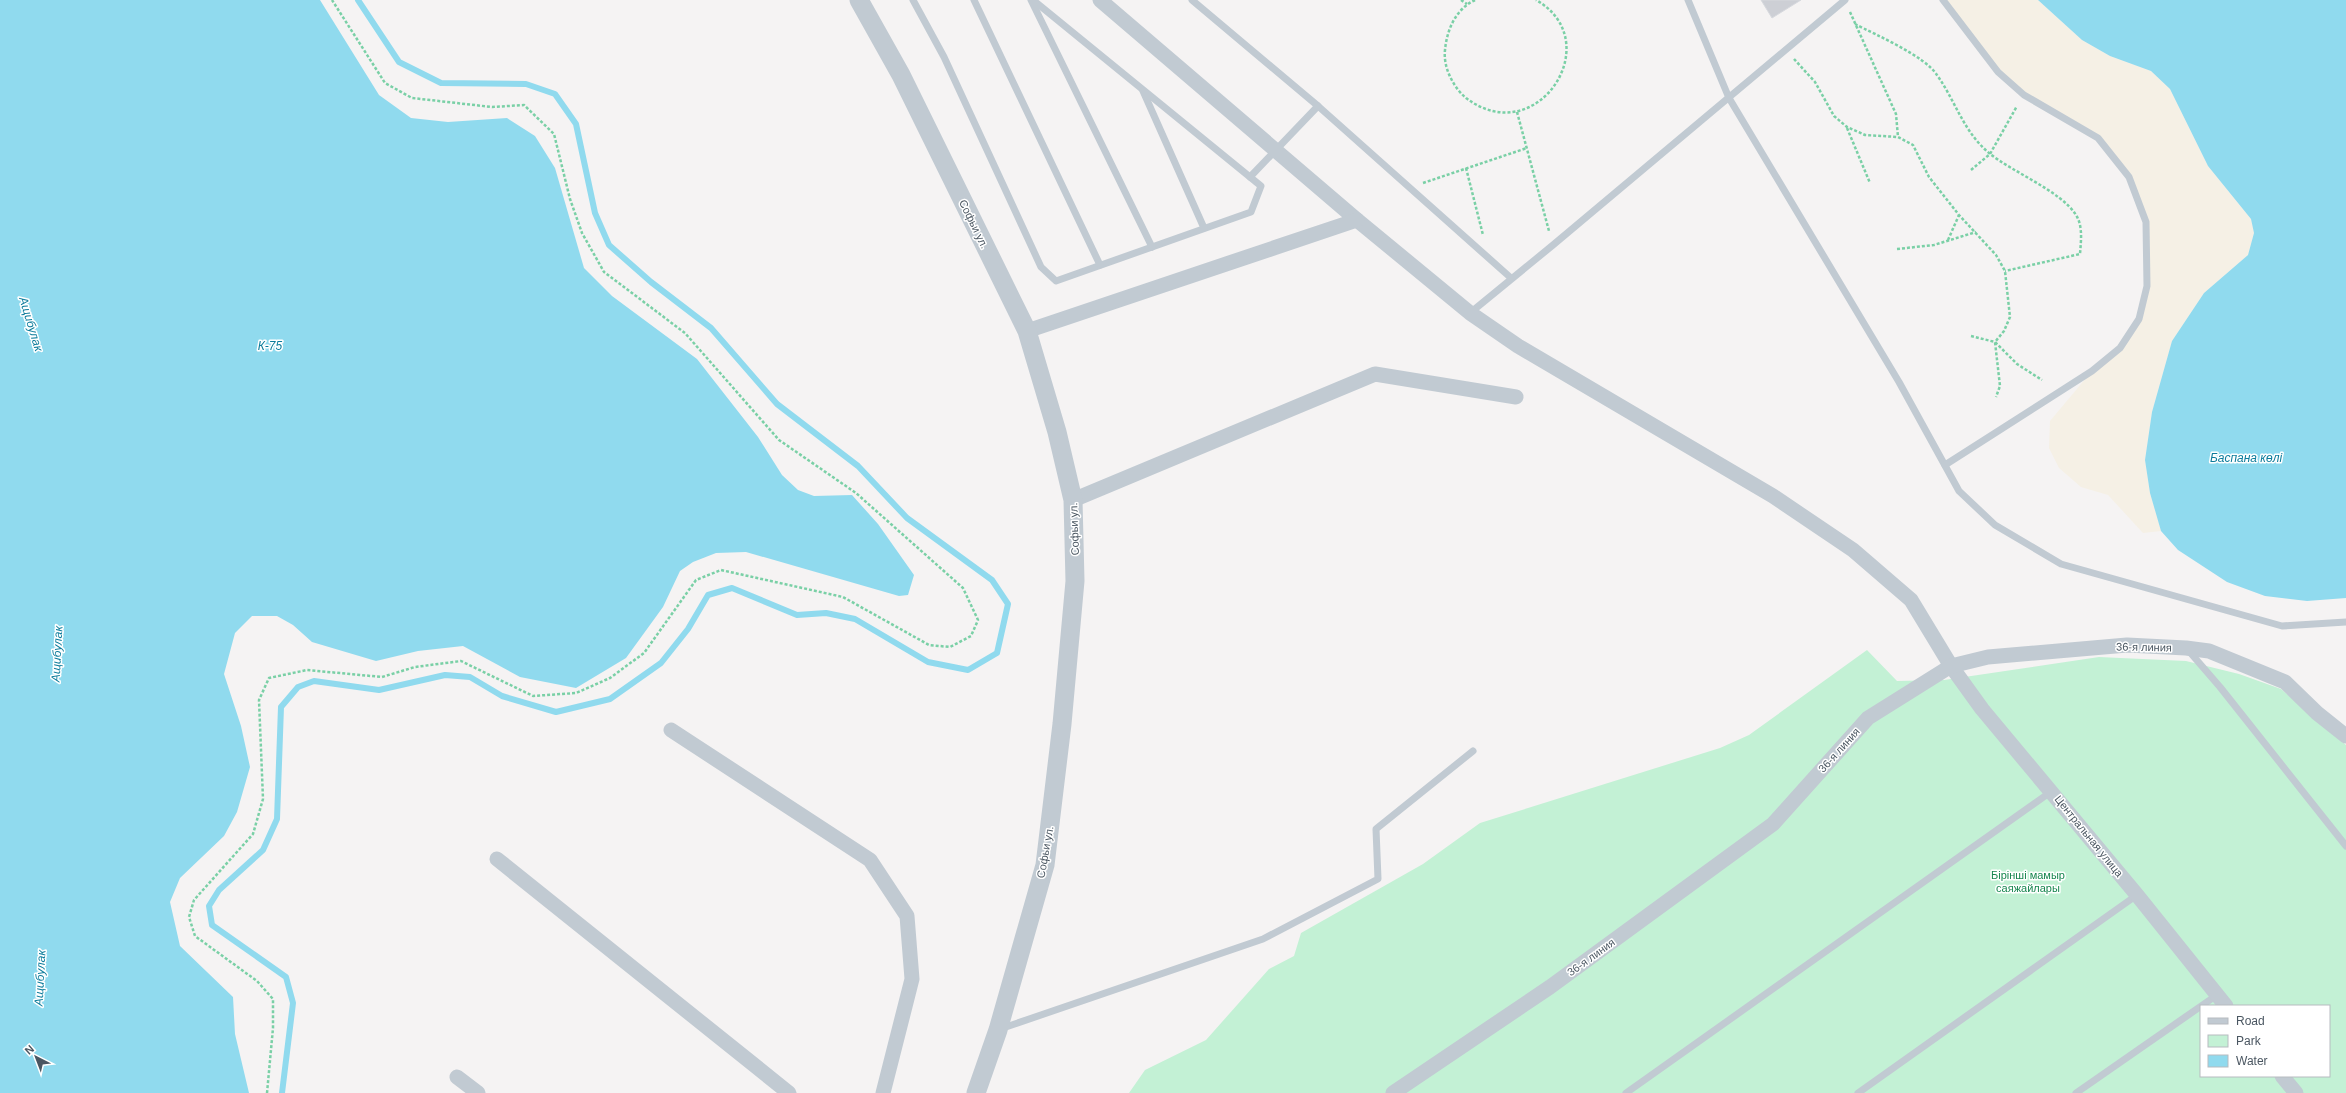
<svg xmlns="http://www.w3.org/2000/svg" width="2346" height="1093" font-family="Helvetica,sans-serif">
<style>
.green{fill:#c3f1d5;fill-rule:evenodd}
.sand{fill:#f5f0e5}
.water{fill:#90daee}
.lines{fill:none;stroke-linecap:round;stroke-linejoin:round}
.stream{stroke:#90daee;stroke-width:6}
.building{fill:#cdcfd5;stroke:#d7d9de}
.path{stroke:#7ad0a6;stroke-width:2.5;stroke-dasharray:3 2;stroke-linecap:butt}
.service{stroke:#c1cad2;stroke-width:7}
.minor{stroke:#c1cad2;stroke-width:15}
.tertiary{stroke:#c1cad2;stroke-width:19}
.labels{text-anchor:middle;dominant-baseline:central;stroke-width:3;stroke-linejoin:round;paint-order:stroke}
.street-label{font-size:11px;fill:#4a5661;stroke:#fff}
.park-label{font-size:11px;fill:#17864f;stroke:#fff}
.water-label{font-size:12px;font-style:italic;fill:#0c7c9b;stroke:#fff}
</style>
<rect width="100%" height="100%" fill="#f5f3f3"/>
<path class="green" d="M1867,650L1897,681L1944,680L2099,657L2186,661L2239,674L2281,689L2346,745V1093H1129L1145,1070L1206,1040L1269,969L1294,956L1301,933L1423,864L1480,823L1720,748L1749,735ZM2201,1006H2329V1076H2201Z"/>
<polygon class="sand" points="1943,0 2038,0 2082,40 2110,56 2151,71 2170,89 2208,166 2251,219 2254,233 2248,255 2204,293 2172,341 2152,412 2145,460 2150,493 2161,531 2143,533 2108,495 2081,487 2059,468 2049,448 2050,421 2092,371 2120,348 2139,319 2147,286 2146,222 2129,177 2098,138 2024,95 1998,72"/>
<g class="water">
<polygon points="0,0 320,0 379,95 411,118 448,122 507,118 535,136 555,168 584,268 612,296 697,359 758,437 782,475 798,490 814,496 852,495 878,524 914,575 908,595 899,596 746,552 716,553 693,562 680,571 663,607 626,658 576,688 520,677 463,646 418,651 376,661 312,642 293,625 277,616 252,616 235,633 224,674 241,726 250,767 237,812 224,836 180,878 170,902 180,946 233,997 235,1034 249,1093 0,1093"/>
<polygon points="2038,0 2346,0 2346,598 2307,601 2265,596 2227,582 2178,550 2161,531 2150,493 2145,460 2152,412 2172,341 2204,293 2248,255 2254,233 2251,219 2208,166 2170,89 2151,71 2110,56 2082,40"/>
</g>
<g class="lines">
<polyline class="stream" points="282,1093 293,1003 286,977 212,925 209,906 219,890 263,850 277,819 281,707 298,687 314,681 379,690 445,675 470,677 502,696 556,712 610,699 661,663 688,629 708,595 732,588 797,615 826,613 855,619 928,662 968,670 997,653 1008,604 992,580 907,518 858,466 777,404 711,328 651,282 609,245 595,213 576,124 555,94 526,84 441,83 399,62 358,0"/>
</g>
<polygon class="building" points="1761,0 1801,0 1772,18"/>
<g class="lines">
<g class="path">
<polyline points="1461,0 1467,4"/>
<path d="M1475,0C1456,9 1447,29 1445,50C1443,67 1453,87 1466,98C1537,152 1609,41 1536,0"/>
<polyline points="1850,12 1896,114 1898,137"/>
<path d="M1855,24C1876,35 1925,56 1937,75C1956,102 1963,131 1989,153C2012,172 2061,191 2076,215C2083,226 2081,241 2080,254L2005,271"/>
<polyline points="1794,59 1815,82 1834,116 1847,127 1865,135 1898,137 1913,145 1929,177 1959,215 1996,255 2005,271 2010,317 2004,331 1995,342 2000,386 1996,397"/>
<polyline points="1517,112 1549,231"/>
<polyline points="1847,128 1870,183"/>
<polyline points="1466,168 1483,235"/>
<polyline points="1971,170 1990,154 2017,106"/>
<polyline points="1423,183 1527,148"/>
<polyline points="1948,240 1959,215"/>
<polyline points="1897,249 1934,245 1976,232"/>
<polyline points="1971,336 1995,342 2017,364 2042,380"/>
<polyline points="267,1093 273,1028 273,999 257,981 195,936 189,917 194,900 253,834 263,799 259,700 269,678 307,670 382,677 415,667 461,661 533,696 576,693 610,678 644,653 696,580 721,570 843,597 929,645 950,647 971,636 978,620 963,588 856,493 779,440 685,333 604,272 582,233 570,199 554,134 524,105 492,107 412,98 385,83 332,0"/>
</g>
<g class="service">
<polyline points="913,0 944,57 1041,267 1056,281 1251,212 1261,186 1033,0"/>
<polyline points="974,0 1100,265"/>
<polyline points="1031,0 1152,247"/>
<polyline points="1192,0 1318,106 1511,278"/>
<polyline points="1688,0 1729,98 1899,382 1959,491 1995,525 2061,564 2282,626 2346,622"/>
<polyline points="1943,0 1998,72 2024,95 2098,138 2129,177 2146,222 2147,286 2139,319 2120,348 2092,371 1945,465"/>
<polyline points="1143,91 1204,228"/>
<polyline points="1250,177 1318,106"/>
<polyline points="1470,313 1553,245 1845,0"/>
<polyline points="2188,650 2220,687 2346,846"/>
<polyline points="1000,1029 1263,939 1378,879 1376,829 1473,751"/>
<polyline points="1626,1093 2052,791"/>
<polyline points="1858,1093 2137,895"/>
<polyline points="2076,1093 2217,995"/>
</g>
<g class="minor">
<polyline points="1100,0 1357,220 1470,313 1518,346 1773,496 1853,550 1911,600 1951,666 1982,709 2137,895 2226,1006"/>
<polyline points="1027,331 1357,220"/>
<polyline points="1073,500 1375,374 1516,397"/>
<polyline points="671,730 870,860 907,916 912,979 883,1093"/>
<polyline points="497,859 789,1093"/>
<polyline points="2282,1076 2296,1093"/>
<polyline points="457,1077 478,1093"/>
<polyline points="1393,1093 1550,987 1773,824 1868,718 1951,666 1988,657 2127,645 2186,648 2209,651 2285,682 2317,713 2346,736"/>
</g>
<polyline class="tertiary" points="859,0 901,75 1027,331 1057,432 1073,500 1075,581 1062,724 1045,865 998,1030 976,1093"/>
</g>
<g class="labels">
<g class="street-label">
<text transform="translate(974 224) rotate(64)">Софьи ул.</text>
<text transform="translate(1074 529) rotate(-92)">Софьи ул.</text>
<text transform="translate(2144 647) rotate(1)">36-я линия</text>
<text transform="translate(1839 750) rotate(-48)">36-я линия</text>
<text transform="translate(2089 836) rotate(51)">Центральная улица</text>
<text transform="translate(1045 852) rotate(-80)">Софьи ул.</text>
<text transform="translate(1591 957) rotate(-36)">36-я линия</text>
</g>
<g class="park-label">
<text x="2028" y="875">Бірінші мамыр<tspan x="2028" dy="13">саяжайлары</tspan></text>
</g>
<g class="water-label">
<text transform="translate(31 324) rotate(73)">Ащибулак</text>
<text x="270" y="346">К-75</text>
<text x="2246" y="458">Баспана көлі</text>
<text transform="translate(57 654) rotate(-87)">Ащибулак</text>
<text transform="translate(40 978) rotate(-87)">Ащибулак</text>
</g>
</g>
<rect x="2200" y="1005" width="130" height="72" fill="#ffffff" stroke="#b7bbc0"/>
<rect x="2208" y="1018" width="20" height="6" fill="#c1cad2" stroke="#b7bbc0"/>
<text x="2236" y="1025" font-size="12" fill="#4a5661">Road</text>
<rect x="2208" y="1035" width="20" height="12" fill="#c3f1d5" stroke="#b7bbc0"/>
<text x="2236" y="1045" font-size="12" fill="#4a5661">Park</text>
<rect x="2208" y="1055" width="20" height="12" fill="#90daee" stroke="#b7bbc0"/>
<text x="2236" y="1065" font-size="12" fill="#4a5661">Water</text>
<g transform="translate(36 1057) rotate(318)" stroke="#ffffff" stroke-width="3" paint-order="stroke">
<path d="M0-3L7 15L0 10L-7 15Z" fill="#4a5661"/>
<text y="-6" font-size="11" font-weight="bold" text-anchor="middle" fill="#4a5661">N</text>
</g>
</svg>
